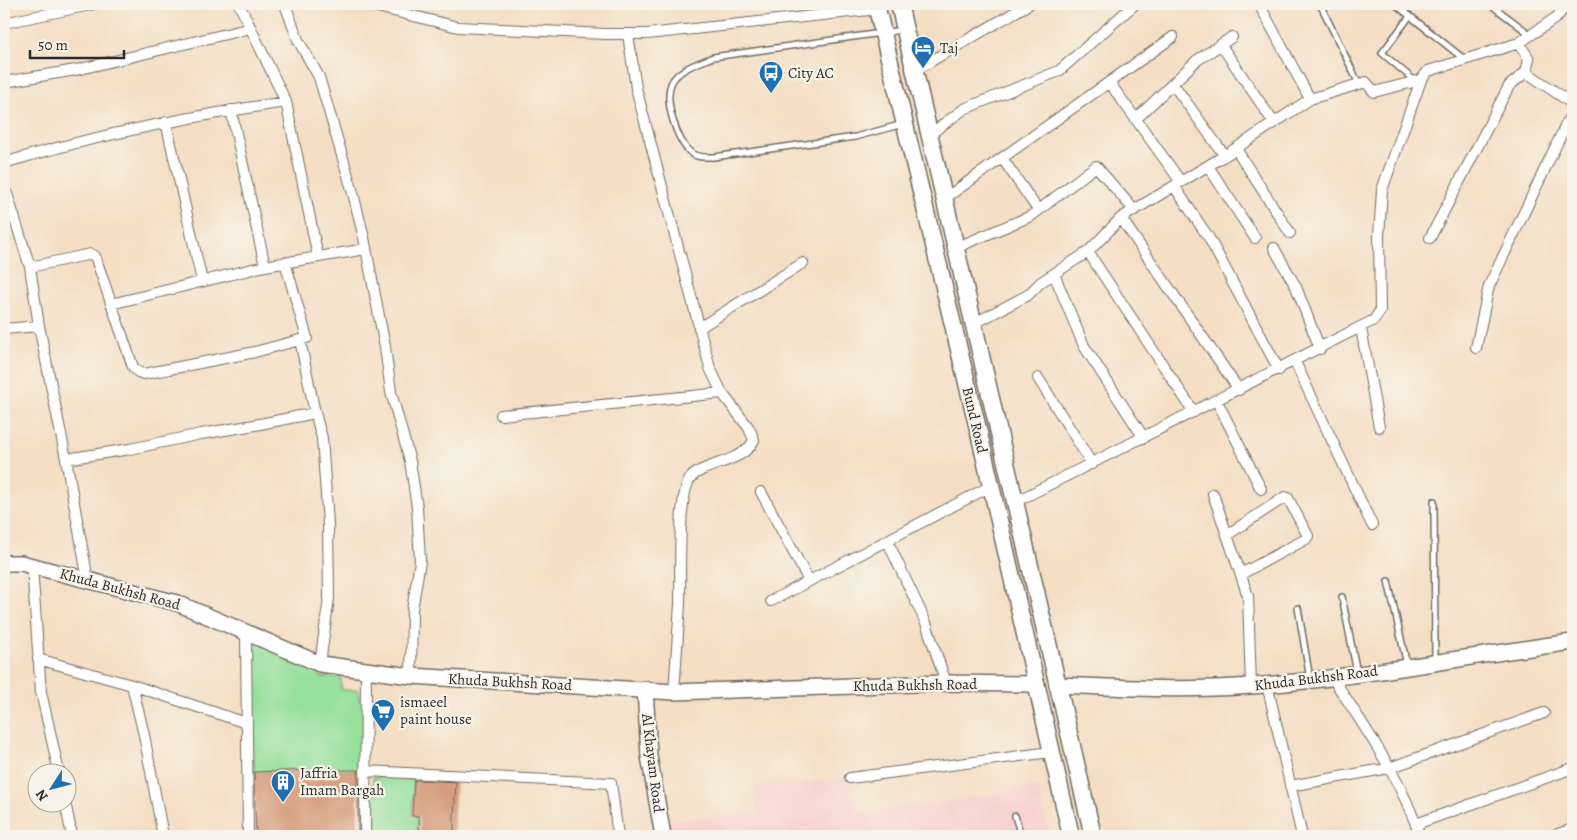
<svg xmlns="http://www.w3.org/2000/svg" width="1577" height="840" viewBox="0 0 1577 840" font-family="Alegreya,serif">
<style>
.built{fill:#f7d0cd}
.green{fill:#95e09b;stroke:#608663}
.building{fill:#d69b7b}
.lines{fill:none;stroke-linecap:round;stroke-linejoin:round}
.lane-casing{stroke:#716a61;stroke-width:8}
.street-casing{stroke:#716a61;stroke-width:12}
.secondary-casing{stroke:#716a61;stroke-width:18}
.primary-casing{stroke:#716a61;stroke-width:19}
.lane{stroke:#fff;stroke-width:5}
.street{stroke:#fff;stroke-width:10}
.secondary{stroke:#fff;stroke-width:15}
.primary{stroke:#fff;stroke-width:16}
.labels{text-anchor:middle;stroke-width:4.5;stroke-linejoin:round;paint-order:stroke}
.poi-label{font-size:15px;fill:#2b2b2b;stroke:#f7f3e8;text-anchor:start}
.street-label{font-size:15px;fill:#2b2b2b;stroke:#f7f3e8}
</style>
<rect width="100%" height="100%" fill="#f7f3e8"/>
<filter id="ink" filterUnits="userSpaceOnUse"><feTurbulence type="fractalNoise" baseFrequency=".02" numOctaves="2"/><feDisplacementMap in="SourceGraphic" scale="10" xChannelSelector="R" yChannelSelector="G"/><feConvolveMatrix kernelMatrix="1 2 1 2 8 2 1 2 1" color-interpolation-filters="sRGB"/></filter>
<filter id="wash" filterUnits="userSpaceOnUse"><feTurbulence type="fractalNoise" baseFrequency=".0096" numOctaves="4" result="noise"/><feDisplacementMap in="SourceGraphic" scale="20" xChannelSelector="R" yChannelSelector="G"/><feGaussianBlur stdDeviation="1.12" result="paint"/><feColorMatrix in="noise" values="0 0 0 0 0 0 0 0 0 0 0 0 0 0 0 0 0 1.4 0 .05"/><feComposite in="paint" operator="in"/></filter>
<g filter="url(#wash)">
<rect width="100%" height="100%" fill="#f4dec4"/>
<path class="built" d="M850,778l7,36 181,-27 13,49h-387l-4,-15 97,-8 -2,-26z"/>
<path class="green" d="M251,635l69,29v13h21v13h18v9l5,1v70h-55l-55,2z
M373,777l41,2 -2,36 5,1v20h-44z"/>
<g id="blocks">
<path class="building" d="M309,770h49v66h-102l-2,-64z
M414,780l42,2 -2,33v21h-34l-1,-20h-7z"/>
</g>
</g>
<g filter="url(#ink)">
<use href="#blocks" fill-opacity="0" stroke="#716a61" stroke-width="1"/>
<g class="lines">
<defs>
<path id="lane" d="M1320,4l39,80
M1395,4l69,55
M1490,4l41,31
M1410,16l-28,37 33,28
M902,30l-189,27c-14,6 -36,12 -42,27 -7,18 6,57 20,69 6,5 15,4 23,4l141,-20 48,-13
M1434,501l1,160
M1388,581l19,84
M1342,597l15,76
M1298,608l12,71
M1015,816l6,20"/>
<path id="street" d="M239,4l47,98 32,155
M285,4l13,36 21,37 34,116 11,45 21,109 6,45 19,69 7,46 3,54 -8,49 -1,66
M365,4l93,23 147,7h42l231,-25
M1259,4l51,95
M4,23l91,-19
M628,34l8,54 74,280 12,25 27,35 5,12c-11,24 -52,22 -64,39 -13,19 -9,98 -10,125 -2,29 -4,59 -6,88
M1519,43l10,16 -3,13 47,32
M1221,45l53,78
M914,71l115,-67
M4,82l72,-12 175,-42
M1109,82l72,100
M1173,84l52,72
M231,110l34,156
M1136,119l60,-58 36,-24
M166,122l36,159
M929,135l35,-26 95,-38 76,-67
M1236,149l54,84
M1002,158l36,52
M4,163c92,-28 187,-47 282,-61
M1208,166l47,72
M1174,186l35,52 70,132
M4,189l3,5 23,73 9,59 27,133 22,121
M944,199l229,-162
M1121,218l118,172
M1430,238l79,-152 17,-14
M955,248l76,-32 65,-50 38,44
M1274,248l22,39 24,62
M1088,252l106,160
M30,267l61,-13 4,2 38,111 5,5 6,2 111,-22 52,-14 -22,-76
M1054,274l30,72 60,92
M111,304l154,-38 101,-17
M973,324l55,-29 13,-13 47,-30 33,-34 108,-65 81,-54 56,-17 8,10 47,-12
M699,328l104,-65
M1361,328l18,99
M4,329l35,-3
M300,340l15,73 7,25 6,86 1,74 -9,66
M1476,348l13,-62 84,-176
M1295,362l77,163
M1038,378l54,86
M1217,401l44,88
M501,415l221,-22
M66,459l64,-10 71,-15 54,-9 60,-12
M761,492l48,89
M1213,494l35,102 3,90
M1015,502l359,-182 6,-9 -1,-75 3,-46 39,-110 7,-9 91,-28 38,-26 10,-13
M1227,535l58,-38 3,1 20,38 -2,3 -65,35
M887,540l39,83 20,60
M32,566l9,126 18,80
M771,601l220,-115
M246,638l2,198
M38,659l94,26 114,38
M1332,677c33,51 69,101 88,159
M1267,684l35,152
M132,685l12,50 19,101
M365,771l246,12 7,53
M850,778l201,-26
M1290,786l99,-18 155,-55
M65,802l7,34
M1416,824l157,-56
M365,836l1,-166
M1552,836l21,-7"/>
<path id="secondary" d="M4,563h17l156,40 143,61 91,12 263,16 272,-9 89,1
M1057,685c65,3 129,6 194,1 108,-8 215,-30 322,-44
M645,689l4,67 14,80"/>
<path id="primary" d="M876,4l103,429 92,403
M899,4l194,832"/>
</defs>
<use href="#lane" class="lane-casing"/>
<use href="#street" class="street-casing"/>
<use href="#secondary" class="secondary-casing"/>
<use href="#primary" class="primary-casing"/>
<use href="#lane" class="lane"/>
<use href="#street" class="street"/>
<use href="#secondary" class="secondary"/>
<use href="#primary" class="primary"/>
</g>
</g>
<defs>
<symbol id="hotel-pin" viewBox="-11 -11 22 30"><path d="M0 17L-7.5 6A9.5 9.5 0 1 1 7.5 6Z" fill="#1f6fb2" stroke="#f7f3e8"/><path d="M-6-4.5h1.5V1H6V5H4.5V3h-9V5H-6ZM-4 0a1.8 1.8 0 1 1 3.6 0ZM.5 0V-2.5h3Q6-2.5 6 0Z" fill="#fff"/></symbol>
<symbol id="bus-pin" viewBox="-11 -11 22 30"><path d="M0 17L-7.5 6A9.5 9.5 0 1 1 7.5 6Z" fill="#1f6fb2" stroke="#f7f3e8"/><path d="M-5-6H5V4H4V6H2V4H-2V6H-4V4H-5ZM-3.5-4V0h7V-4ZM-3.5 1.2v1.5H-2V1.2ZM2 1.2v1.5H3.5V1.2Z" fill="#fff"/></symbol>
<symbol id="supermarket-pin" viewBox="-11 -11 22 30"><path d="M0 17L-7.5 6A9.5 9.5 0 1 1 7.5 6Z" fill="#1f6fb2" stroke="#f7f3e8"/><path d="M-6-5.5h2.5l.6 2H6L4.5 2H-2.5L-4.4-4H-6ZM-1.5 3.2a1.3 1.3 0 1 0 .1 0ZM3 3.2a1.3 1.3 0 1 0 .1 0Z" fill="#fff"/></symbol>
<symbol id="building-pin" viewBox="-11 -11 22 30"><path d="M0 17L-7.5 6A9.5 9.5 0 1 1 7.5 6Z" fill="#1f6fb2" stroke="#f7f3e8"/><path d="M-4-6H4V6H1V3H-1V6H-4ZM-2.5-4.3h1.7v1.8h-1.7ZM.8-4.3h1.7v1.8H.8ZM-2.5-1h1.7V.8h-1.7ZM.8-1h1.7V.8H.8Z" fill="#fff"/></symbol>
</defs>
<g fill-rule="evenodd">
<use href="#hotel-pin" x="909" y="34" width="28" height="38"/>
<use href="#bus-pin" x="757" y="59" width="28" height="38"/>
<use href="#supermarket-pin" x="369" y="697" width="28" height="38"/>
<use href="#building-pin" x="269" y="768" width="28" height="38"/>
</g>
<g class="labels">
<g class="poi-label">
<text x="940" y="53">Taj</text>
<text x="788" y="78">City AC</text>
<text x="400" y="707">ismaeel<tspan x="400" dy="17">paint house</tspan></text>
<text x="300" y="778">Jaffria<tspan x="300" dy="17">Imam Bargah</tspan></text>
</g>
<g class="street-label">
<text transform="translate(975 420) rotate(77)" y="5">Bund Road</text>
<text transform="translate(120 589) rotate(15)" y="5">Khuda Bukhsh Road</text>
<text transform="translate(1316 678) rotate(-7)" y="5">Khuda Bukhsh Road</text>
<text transform="translate(510 682) rotate(3)" y="5">Khuda Bukhsh Road</text>
<text transform="translate(915 685) rotate(-1)" y="5">Khuda Bukhsh Road</text>
<text transform="translate(653 763) rotate(83)" y="5">Al Khayam Road</text>
</g>
</g>
<rect width="1577" height="840" fill="none" stroke="#f7f3e8" stroke-width="20"/>
<g transform="translate(52 788) rotate(234)"><circle r="24" fill="#f7f3e8" stroke="#a5a39c"/>
<path d="M0-4L9 19L0 12L-9 19Z" fill="#1f6fb2"/>
<text y="-8" font-size="14" font-weight="bold" text-anchor="middle" fill="#2b2b2b">N</text>
</g>
<path d="M30 50v8h94v-8" fill="none" stroke="#2b2b2b" stroke-width="2.5"/>
<text x="38" y="50" font-size="15" fill="#2b2b2b" stroke="#f7f3e8" stroke-width="4" paint-order="stroke">50 m</text>
</svg>
